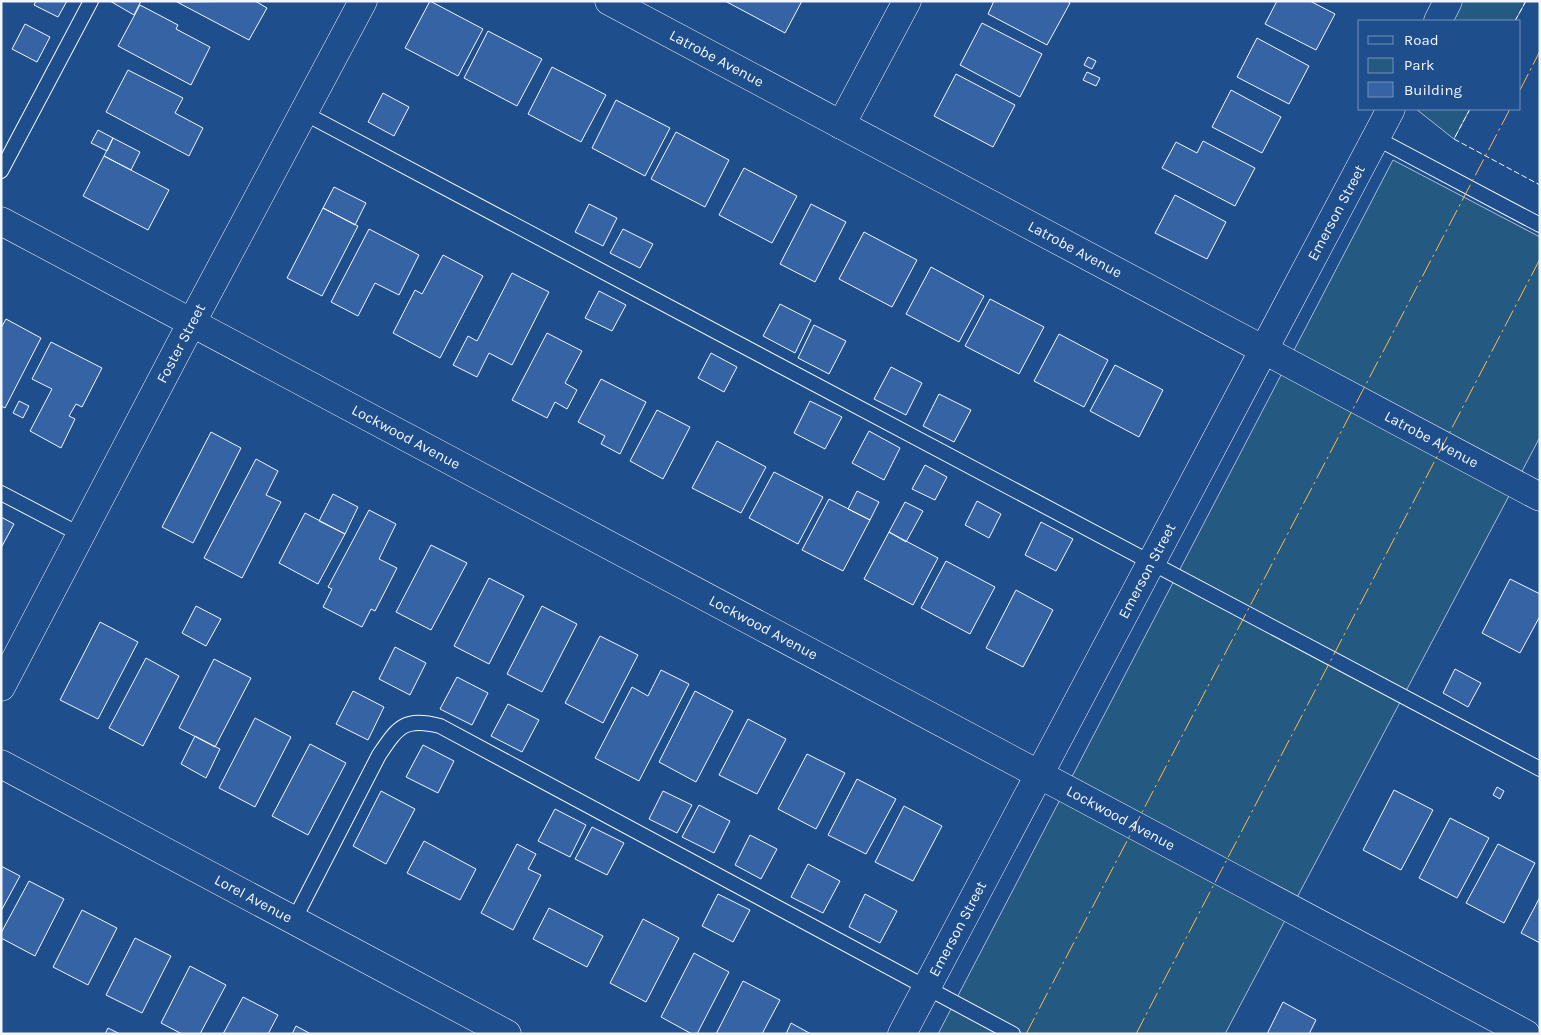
<svg xmlns="http://www.w3.org/2000/svg" width="1541" height="1035" viewBox="0 0 1541 1035" font-family="Karla,sans-serif">
<style>
.green{fill:#245a82;stroke:#a8bbd7}
.building{fill:#3563a3;stroke:#f2f6ff}
.lines{fill:none;stroke-linecap:round;stroke-linejoin:round}
.service-casing{stroke:#f2f6ff;stroke-width:16}
.minor-casing{stroke:#f2f6ff;stroke-width:29}
.service{stroke:#1f4e8c;stroke-width:14}
.minor{stroke:#1f4e8c;stroke-width:28}
.fence{stroke:#f2f6ff;stroke-width:1;stroke-dasharray:6 2.5;stroke-linecap:butt}
.power{stroke:#ffb74d;stroke-width:1;stroke-dasharray:18 4 2.5 4;stroke-linecap:butt}
.labels{text-anchor:middle;stroke-width:4;stroke-linejoin:round;paint-order:stroke}
.street-label{font-size:15px;fill:#f2f6ff;stroke:#1f4e8c}
</style>
<rect width="100%" height="100%" fill="#1f4e8c"/>
<path class="green" d="M1458,1h68l-11,20h-67z
M1416,109h54l-16,30z
M1393,160l147,77v200l-315,597h-287z"/>
<path class="building" d="M36,1h31l-9,16 -24,-12z
M110,1h31l-7,14z
M255,1l12,7 -18,32 -72,-38z
M430,1l53,28 -25,47 -53,-28z
M725,1h77l-17,32z
M994,1h73l3,2 -23,42 -59,-31z
M1277,1h33l25,13 -19,36 -51,-26z
M140,5l38,20 -2,4 34,18 -19,38 -73,-39z
M982,23l60,31 -22,43 -60,-32z
M25,24l25,13 -13,25 -25,-13z
M488,31l54,28 -25,47 -53,-28z
M1257,38l52,28 -20,38 -52,-27z
M1088,57l8,4 -4,8 -8,-4z
M552,67l54,28 -25,47 -53,-28z
M128,70l55,28 -8,15 28,15 -14,28 -83,-44z
M1087,72l13,6 -4,8 -13,-6z
M956,74l59,31 -22,42 -59,-31z
M1231,90l50,27 -19,36 -50,-26z
M383,93l26,14 -15,29 -26,-14z
M616,100l54,28 -25,48 -53,-28z
M98,130l15,8 -6,13 -16,-8z
M676,132l53,28 -24,47 -54,-28z
M113,138l27,14 -9,18 -27,-14z
M1203,141l52,27 -20,38 -73,-38 14,-26 21,11z
M104,156l65,34 -21,40 -65,-34z
M744,168l53,28 -25,47 -53,-28z
M334,187l32,16 -11,22 -32,-17z
M1175,195l51,27 -19,37 -52,-26z
M589,204l28,14 -14,28 -28,-14z
M811,204l35,18 -31,60 -35,-18z
M323,208l35,18 -36,70 -35,-18z
M369,229l50,26 -20,40 -24,-12 -17,33 -27,-14z
M623,229l30,15 -13,24 -30,-15z
M864,232l53,28 -25,47 -53,-28z
M443,255l40,21 -43,82 -47,-25 22,-43 7,4z
M931,267l53,29 -25,46 -53,-28z
M512,273l37,19 -37,73 -23,-12 -12,24 -24,-12 15,-29 9,5z
M599,291l27,14 -14,26 -27,-13z
M990,299l54,28 -25,47 -54,-28z
M780,304l31,16 -16,33 -32,-17z
M6,319l35,19 -36,70 -4,-2v-78z
M814,325l32,16 -17,33 -31,-16z
M547,333l35,18 -17,32 12,7 -10,19 -12,-7 -8,16 -35,-18z
M1059,334l49,26 -24,47 -50,-26z
M51,342l51,26 -20,39 -6,-3 -7,12 6,3 -14,29 -31,-17 22,-42 -20,-10z
M711,353l26,14 -13,25 -26,-14z
M1115,365l48,25 -24,47 -49,-26z
M891,367l31,16 -16,32 -32,-16z
M601,379l45,23 -26,52 -19,-10 4,-8 -27,-14z
M939,394l32,16 -17,32 -31,-16z
M19,401l10,5 -6,12 -10,-5z
M810,401l32,16 -17,32 -31,-16z
M657,410l33,17 -27,52 -33,-18z
M869,431l31,17 -16,32 -32,-17z
M211,432l30,16 -48,95 -31,-16z
M717,441l49,26 -25,46 -49,-25z
M256,459l22,12 -12,24 15,7 -39,76 -38,-20z
M925,465l22,12 -12,23 -23,-11z
M774,472l49,25 -25,47 -49,-26z
M857,491l22,11 -9,18 -22,-11z
M333,494l25,13 -13,27 -26,-13z
M829,499l41,21 -27,51 -41,-21z
M977,501l24,13 -12,24 -24,-13z
M905,502l18,9 -17,31 -17,-10z
M369,510l27,14 -17,35 18,9 -22,43 -4,-2 -9,18 -39,-20 9,-18 -4,-2z
M305,513l40,21 -27,50 -39,-21z
M1,517l13,7 -13,24z
M1041,522l32,17 -17,32 -31,-16z
M889,532l49,26 -25,47 -49,-26z
M431,545l36,18 -36,67 -35,-18z
M946,561l49,26 -25,47 -49,-26z
M489,578l35,18 -35,68 -35,-18z
M1510,579l30,15v22l-20,37 -38,-20z
M1016,590l37,20 -30,57 -37,-19z
M196,606l25,13 -15,27 -24,-13z
M542,606l35,18 -35,68 -35,-18z
M100,622l38,20 -40,77 -38,-19z
M600,636l38,19 -35,68 -38,-20z
M395,647l31,16 -16,32 -31,-16z
M146,658l33,18 -36,70 -34,-18z
M214,659l37,19 -36,69 -36,-19z
M1455,669l26,14 -13,24 -25,-14z
M661,670l28,14 -50,97 -44,-23 37,-71 16,9z
M457,677l31,16 -16,32 -32,-16z
M353,691l31,16 -16,33 -32,-16z
M695,691l38,20 -37,71 -37,-20z
M508,704l31,16 -17,32 -31,-16z
M255,718l36,19 -36,70 -36,-19z
M748,719l38,20 -29,55 -38,-19z
M195,736l25,13 -14,29 -25,-14z
M310,744l36,19 -38,72 -36,-19z
M423,745l31,16 -16,32 -32,-16z
M807,754l38,19 -29,56 -38,-20z
M857,779l39,20 -30,55 -38,-19z
M1497,787l7,4 -4,8 -7,-4z
M1394,790l39,20 -32,60 -38,-20z
M381,791l34,18 -29,55 -33,-18z
M663,791l29,14 -15,28 -28,-14z
M699,805l31,16 -16,32 -32,-16z
M904,806l38,20 -29,55 -38,-19z
M555,809l31,16 -16,32 -32,-16z
M1450,818l39,20 -32,60 -38,-20z
M592,827l32,16 -17,32 -32,-16z
M750,835l27,14 -16,30 -26,-14z
M424,841l52,28 -16,31 -53,-27z
M517,844l19,10 -8,15 13,6 -28,55 -32,-17z
M1498,844l37,19 -31,60 -38,-20z
M808,864l32,17 -17,32 -32,-16z
M1,866l19,10 -19,35z
M29,881l35,18 -29,57 -34,-18v-5z
M718,894l32,16 -17,32 -31,-16z
M865,894l32,17 -17,32 -31,-16z
M1540,897v46l-19,-10z
M549,908l54,28 -16,31 -54,-28z
M82,910l35,18 -29,57 -35,-18z
M643,919l36,19 -33,64 -36,-19z
M135,938l36,18 -29,57 -36,-18z
M694,953l35,19 -32,62h-5l-31,-17z
M190,966l36,19 -26,49h-18l-21,-11z
M743,981l37,19 -18,34h-46z
M243,997l35,18 -10,19h-45z
M1283,1002l33,18 -7,14h-42z
M791,1023l20,11h-25z
M296,1026l15,8h-19z
M108,1028l12,6h-15z"/>
<g class="lines">
<defs>
<path id="service" d="M304,113l1236,656
M1376,138l164,87
M1,171l90,-170
M1,493l80,42
M294,920l85,-165c19,-28 25,-38 61,-29l573,308"/>
<g id="minor">
<path id="s1" d="M609,1l931,496"/>
<path d="M1438,21l10,-20"/>
<path d="M841,125l66,-124"/>
<path id="s2" d="M1,221l1525,813"/>
<path id="s3" d="M1,687l191,-365 171,-321"/>
<path id="s4" d="M1,764l506,270"/>
<path id="s5" d="M902,1034l489,-925"/>
</g>
</defs>
<use href="#service" class="service-casing"/>
<use href="#minor" class="minor-casing"/>
<use href="#service" class="service"/>
<use href="#minor" class="minor"/>
<path class="fence" d="M1515,21l11,-20
M1470,109l-16,30 86,46"/>
<path class="power" d="M1520,90l20,-39
M1026,1034l484,-925
M1136,1034l404,-775"/>
</g>
<g class="labels">
<g class="street-label">
<text dy="5" stroke="none"><textPath href="#s1" startOffset="122">Latrobe Avenue</textPath></text>
<text dy="5" stroke="none"><textPath href="#s5" startOffset="929">Emerson Street</textPath></text>
<text dy="5" stroke="none"><textPath href="#s1" startOffset="528">Latrobe Avenue</textPath></text>
<text dy="5" stroke="none"><textPath href="#s3" startOffset="388">Foster Street</textPath></text>
<text dy="5" stroke="none"><textPath href="#s2" startOffset="459">Lockwood Avenue</textPath></text>
<text dy="5" stroke="none"><textPath href="#s1" startOffset="932">Latrobe Avenue</textPath></text>
<text dy="5" stroke="none"><textPath href="#s5" startOffset="524">Emerson Street</textPath></text>
<text dy="5" stroke="none"><textPath href="#s2" startOffset="864">Lockwood Avenue</textPath></text>
<text dy="5" stroke="none"><textPath href="#s2" startOffset="1269">Lockwood Avenue</textPath></text>
<text dy="5" stroke="none"><textPath href="#s4" startOffset="286">Lorel Avenue</textPath></text>
<text dy="5" stroke="none"><textPath href="#s5" startOffset="119">Emerson Street</textPath></text>
</g>
</g>
<rect width="1541" height="1035" fill="none" stroke="#f2f6ff" stroke-width="5"/>
<rect x="1358" y="20" width="162" height="90" fill="#1f4e8c" stroke="#7391ba"/>
<rect x="1368" y="36" width="25" height="8" fill="#1f4e8c" stroke="#7391ba"/>
<text x="1404" y="45" font-size="15" fill="#f2f6ff">Road</text>
<rect x="1368" y="58" width="25" height="15" fill="#245a82" stroke="#7391ba"/>
<text x="1404" y="70" font-size="15" fill="#f2f6ff">Park</text>
<rect x="1368" y="82" width="25" height="15" fill="#3563a3" stroke="#7391ba"/>
<text x="1404" y="95" font-size="15" fill="#f2f6ff">Building</text>
</svg>
